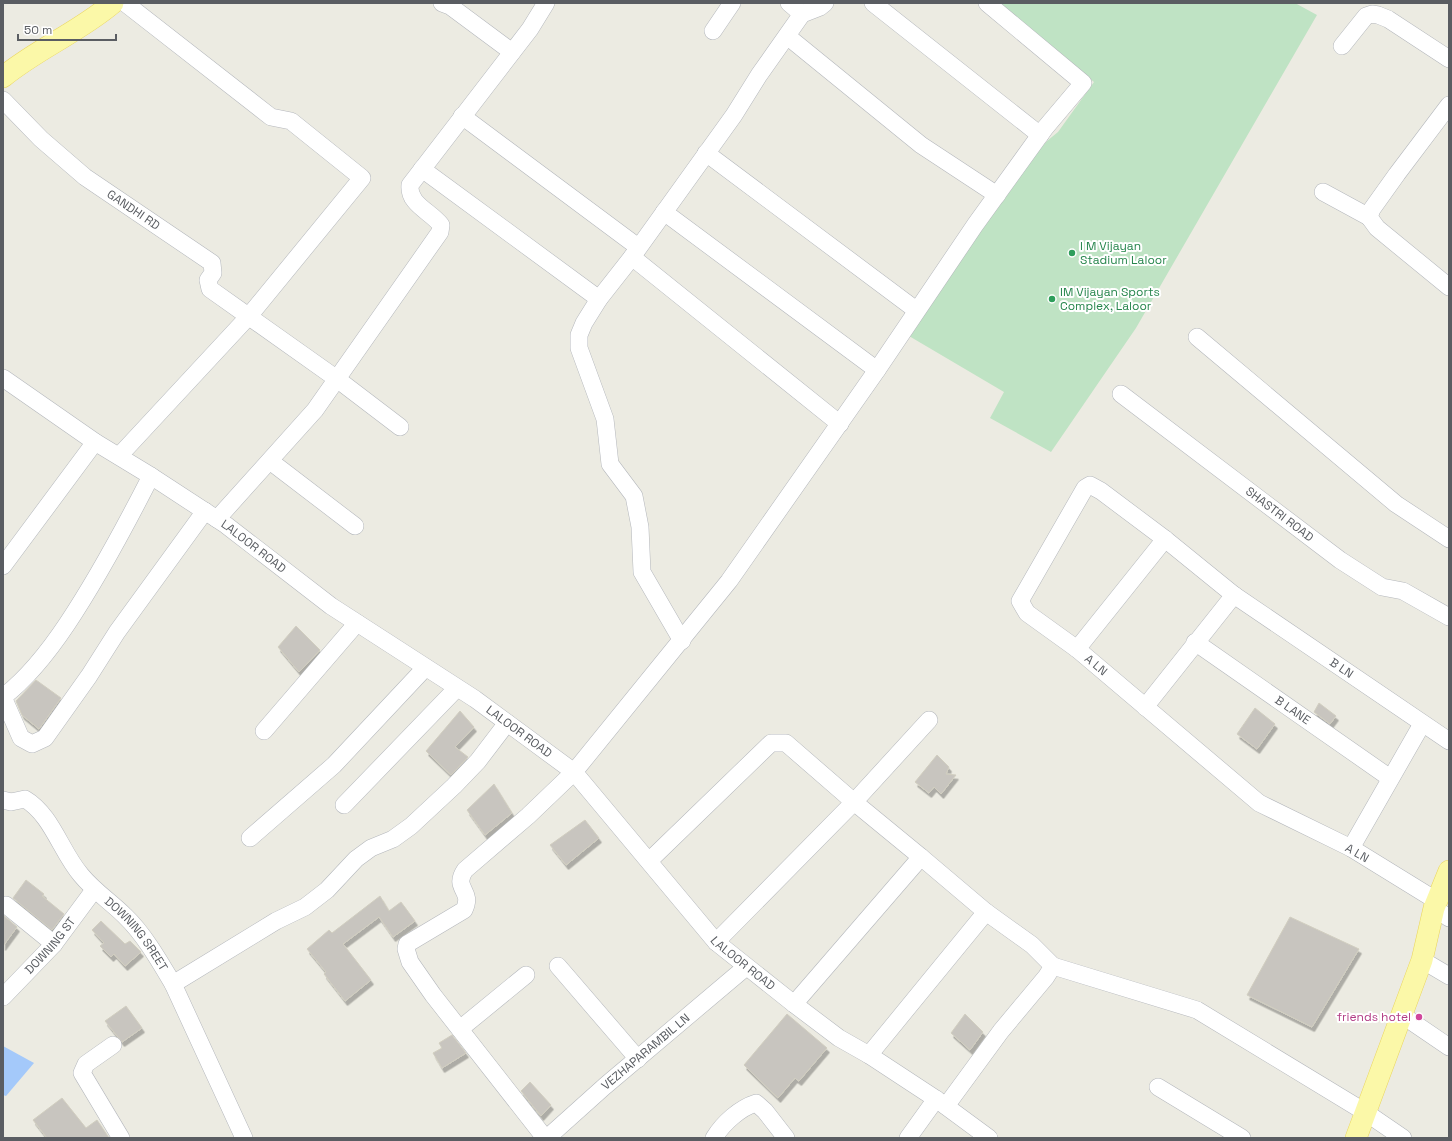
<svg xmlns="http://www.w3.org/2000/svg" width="1452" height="1141" viewBox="0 0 1452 1141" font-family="'Space Grotesk',sans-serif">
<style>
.green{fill:#bfe3c4}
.water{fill:#a4c9fa}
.building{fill:#c8c5bf;stroke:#d1cec0;filter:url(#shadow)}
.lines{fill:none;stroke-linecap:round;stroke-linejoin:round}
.minor-casing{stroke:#b4b7bc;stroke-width:18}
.major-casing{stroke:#ead55d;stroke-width:22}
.minor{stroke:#fff;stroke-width:17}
.major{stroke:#fbf8a8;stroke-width:21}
.leisure-dot{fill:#2e9e5b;stroke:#fff;stroke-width:1.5}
.hotel-dot{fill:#d1479c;stroke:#fff;stroke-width:1.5}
.labels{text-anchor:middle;stroke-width:4;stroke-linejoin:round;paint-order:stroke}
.street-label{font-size:12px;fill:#5a5d62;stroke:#fff}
.leisure-label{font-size:12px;fill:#27864d;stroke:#fff;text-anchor:start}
.hotel-label{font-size:12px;fill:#b23c85;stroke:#fff;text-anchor:end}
</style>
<defs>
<filter id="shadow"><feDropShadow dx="2.5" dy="4.5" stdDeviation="0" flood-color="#0004"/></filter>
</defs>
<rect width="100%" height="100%" fill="#ecebe2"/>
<path class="green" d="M998,3h297l22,12 -181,313 -85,124 -61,-34 14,-26 -95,-56 107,-158 31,-37 11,-9 36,-50z"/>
<path class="water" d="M3,1046l31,17 -28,33 -3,-1z"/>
<path class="building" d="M296,626l24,24 -21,22 -21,-25z
M36,680l25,18 -22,31 -17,-14 -6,-14z
M1319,703l17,13 -6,8 -16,-12z
M1255,708l20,16 -18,25 -20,-15z
M460,711l14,16 -19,20 13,10 -17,18 -25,-24z
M937,755l12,12 -3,7 10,1 -15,19 -7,-7 -5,6 -14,-11z
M494,784l18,29 -27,22 -18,-25z
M585,820l14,18 -33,27 -16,-20z
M26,880l18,14 -2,2 22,18 -12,16 -39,-32z
M380,896l9,15 12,-9 14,19 -22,16 -14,-20 -36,27 28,36 -26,21 -21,-27 2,-2 -19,-23 22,-19 3,3z
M3,915l14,12 -14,19z
M1290,917l69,32 -47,78 -65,-32z
M101,921l24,23 5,-3 11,11 -16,14 -11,-12 -3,3 -11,-11 4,-3 -12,-13z
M126,1006l16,22 -20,14 -17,-21z
M787,1014l40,34 -28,33 -4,-3 -17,20 -34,-33z
M965,1014l18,18 -13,18 -19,-17z
M452,1035l14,18 -24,15 -9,-15 9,-5 -3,-5z
M530,1082l21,23 -10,11 -20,-25z
M62,1098l24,30 11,-8 12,18h-62l-14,-18z"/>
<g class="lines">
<defs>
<g id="minor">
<path d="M442,3l8,3 62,46"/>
<path d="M789,3l13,11"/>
<path d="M873,3l167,132"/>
<path d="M713,31l19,-28"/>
<path d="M787,36l134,109 76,50"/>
<path d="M1342,46l24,-30 6,-2 6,1 10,4 61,40"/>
<path id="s1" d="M3,100l38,39 44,38 127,86 1,10 -5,7 2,9 127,90 63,48"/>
<path d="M1449,105l-52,69 -25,35 -3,8 8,11 72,59"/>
<path d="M462,116l176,131"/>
<path d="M706,153l210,157"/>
<path d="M422,169l177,130"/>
<path d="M1323,192l46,25"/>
<path d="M664,212l213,158"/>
<path d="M632,257l208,167"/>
<path d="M1197,337l199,167 53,35"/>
<path id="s2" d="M3,378l92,64 56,34 75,49 105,81 144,93 99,73 142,170 78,62 45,34 30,17 67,44 53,39"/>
<path id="s3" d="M1121,394l219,166 42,27 21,4 46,26"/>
<path d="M119,456l130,-140 113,-138 -71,-57 -20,-4 -146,-114"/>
<path d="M270,461l85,65"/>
<path d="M217,519l98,-109 125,-178 1,-7c-11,-14 -33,-21 -31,-40l120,-156 16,-26"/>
<path d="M3,566l92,-124"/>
<path d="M682,641l-40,-69 -2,-45 -6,-31 -24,-32 -5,-45 -26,-71v-13l5,-12 15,-24 33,-42 102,-142 25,-40 43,-61 18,-7 5,-4"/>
<path id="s4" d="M1195,642l195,136"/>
<path d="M1077,649l88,-110"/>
<path d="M3,697l18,41 11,6 13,-6 44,-62 28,-44 88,-121"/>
<path d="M3,697c26,-20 46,-46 64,-73 32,-48 58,-97 84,-148"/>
<path d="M1145,707l89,-112"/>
<path d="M264,731l93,-108"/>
<path id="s5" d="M3,800l8,2 14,-3c27,16 36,53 56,76 13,16 30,27 44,41 19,18 35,46 48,68l71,154"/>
<path d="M344,805l113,-117"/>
<path d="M250,838l84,-73 91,-97"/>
<path d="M1351,848l71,-124"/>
<path d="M921,857l-67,-55 75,-82"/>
<path d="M649,861l122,-118h15l68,59 -138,140"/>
<path id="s6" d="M1437,901l-86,-53 -92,-45 -182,-154 -50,-36 -7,-12 65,-113 5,-3 11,6 64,48 69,56 215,146"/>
<path d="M6,905l48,39"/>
<path d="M1434,908l15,10"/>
<path d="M1422,960l27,16"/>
<path d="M558,966l80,93"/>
<path d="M1053,966l144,44 168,102 38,26"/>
<path d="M173,984l103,-63 29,-14 22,-17 29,-31 15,-11 22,-9 18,-13 43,-40 24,-25 29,-38"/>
<path id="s7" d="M3,997l51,-53 40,-54"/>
<path d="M794,1004l127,-147 65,55"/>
<path d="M1402,1015l47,32"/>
<path d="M460,1029l66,-54"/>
<path d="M113,1045l-27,19 -4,9 39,65"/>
<path d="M869,1055l117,-143 46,33 21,21 -7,11 -45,54 -55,75"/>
<path d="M1158,1087l84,51"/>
<path d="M545,1138l-112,-143 -23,-33 -4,-13 1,-5 57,-34c10,-20 -12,-21 1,-40l63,-54 46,-44 155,-191 148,-211 98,-145 70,-97 38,-45 -96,-80"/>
<path id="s8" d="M547,1138l58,-52 141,-119"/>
<path d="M714,1138c9,-15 26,-30 42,-35l9,8 21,27"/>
<path d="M908,1138l28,-39"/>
</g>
<path id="major" d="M3,77c34,-28 76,-45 110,-74
M1356,1138l66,-178 12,-52 15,-37"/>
</defs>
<use href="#minor" class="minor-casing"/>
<use href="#major" class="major-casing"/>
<use href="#minor" class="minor"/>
<use href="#major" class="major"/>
</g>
<g class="leisure-dot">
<circle cx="1072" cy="253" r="4"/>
<circle cx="1052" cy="299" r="4"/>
</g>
<circle class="hotel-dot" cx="1419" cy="1017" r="4"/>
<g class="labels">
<g class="street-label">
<text dy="4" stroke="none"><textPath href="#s1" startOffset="171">GANDHI RD</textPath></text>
<text dy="4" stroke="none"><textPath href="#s3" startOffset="199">SHASTRI ROAD</textPath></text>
<text dy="4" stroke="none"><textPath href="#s2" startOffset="302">LALOOR ROAD</textPath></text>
<text transform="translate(1096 665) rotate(40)" y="4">A LN</text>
<text dy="4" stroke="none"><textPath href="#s6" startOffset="965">B LN</textPath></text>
<text dy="4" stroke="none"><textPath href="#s4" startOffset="119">B LANE</textPath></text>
<text dy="4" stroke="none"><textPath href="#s2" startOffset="626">LALOOR ROAD</textPath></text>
<text transform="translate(1357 853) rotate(30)" y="4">A LN</text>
<text dy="4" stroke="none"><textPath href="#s5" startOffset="199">DOWNING SREET</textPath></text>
<text dy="4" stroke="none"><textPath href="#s7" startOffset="70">DOWNING ST</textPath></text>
<text dy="4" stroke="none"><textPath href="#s2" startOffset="950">LALOOR ROAD</textPath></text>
<text dy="4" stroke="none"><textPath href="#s8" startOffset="131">VEZHAPARAMBIL LN</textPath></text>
</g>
<g class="leisure-label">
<text x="1080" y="250">I M Vijayan<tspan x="1080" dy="14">Stadium Laloor</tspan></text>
<text x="1060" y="296">IM Vijayan Sports<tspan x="1060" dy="14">Complex, Laloor</tspan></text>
</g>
<g class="hotel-label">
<text x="1411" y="1021">friends hotel</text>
</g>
</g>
<rect width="1452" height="1141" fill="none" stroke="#5a5d62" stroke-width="8"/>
<path d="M18 34v6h98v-6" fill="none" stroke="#5a5d62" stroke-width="2"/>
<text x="24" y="34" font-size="12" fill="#5a5d62" stroke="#ffffff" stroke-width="3" paint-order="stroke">50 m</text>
</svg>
